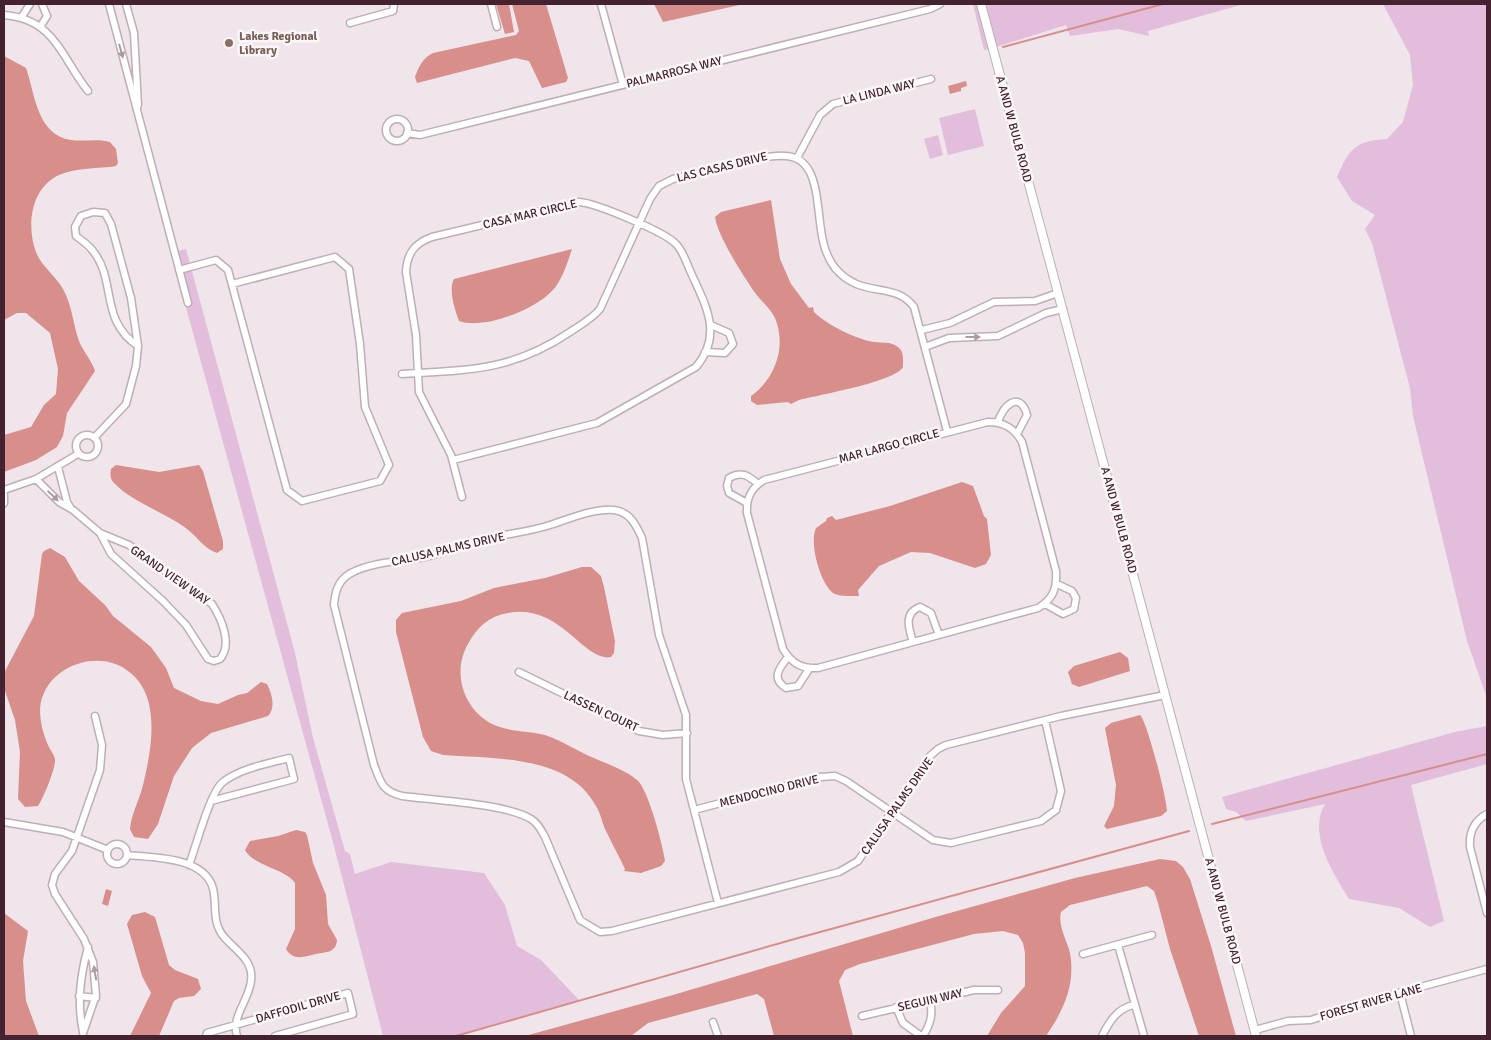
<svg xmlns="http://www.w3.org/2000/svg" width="1491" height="1040" viewBox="0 0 1491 1040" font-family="Signika,sans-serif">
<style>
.green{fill:#e2bddc}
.water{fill:#d88e8a}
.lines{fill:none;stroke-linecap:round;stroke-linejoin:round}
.stream{stroke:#d88e8a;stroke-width:2}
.minor-casing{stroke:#bfaeb6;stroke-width:9}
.tertiary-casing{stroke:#bfaeb6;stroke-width:10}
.minor{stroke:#fff;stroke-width:6}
.tertiary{stroke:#fff;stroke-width:8}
.oneway{fill:#ab9ca1}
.education-dot{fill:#8d6e63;stroke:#fbf7f9;stroke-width:2}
.labels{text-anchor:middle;stroke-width:5;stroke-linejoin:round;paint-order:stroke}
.education-label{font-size:12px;font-weight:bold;fill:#785e54;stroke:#fbf7f9;text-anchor:start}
.street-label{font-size:12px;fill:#44222f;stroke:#fbf7f9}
</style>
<rect width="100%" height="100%" fill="#efe5eb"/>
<path class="green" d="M973,4h4l12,45 -5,1z
M985,4h259l-96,27 1,5 -31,-7 -48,7 -4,-11 -70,22z
M1383,4h104v694l-20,-57 -54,-225 -3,-28 -38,-145 -7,-14 10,-14 -23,-14 -15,-24c12,-28 18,-36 50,-38l16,-17 10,-37 -3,-30z
M975,109l9,37 -36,9 -9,-37z
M938,135l5,20 -13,4 -6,-20z
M186,249l109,404 18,85 32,113 5,3 5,20 36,-12 93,11 21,32 12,41 24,14 39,41 -123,35h-74l-49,-190 -163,-593z
M1487,726v38l-76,21 33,136 -14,6 -31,-19 -50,-9c-15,-25 -42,-65 -24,-95l-79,17 -10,-9 -10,-3 -4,-12 233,-65z"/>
<path class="water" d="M496,4h13l5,28 -9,2z
M512,4h34l22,74 -2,4 -24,6 -13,-27 -14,-3 -98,25 -2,-6c4,-11 8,-19 18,-24l83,-18 3,-4z
M654,4h90l-81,18z
M4,56l22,12c9,26 11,67 45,72 13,2 27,-2 39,2l6,7 2,14 -2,3c-18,3 -39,1 -57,9 -28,13 -33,50 -23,77 5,14 20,24 27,37 9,16 10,35 16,52 4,10 13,20 16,30l-28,42 -4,23 -6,11 -21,13 -32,12v-37l27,-8 13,-22 12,-11 2,-25 -8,-36 -24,-20h-9l-13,7z
M966,81l1,5 -6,2v3l-11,3 -2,-8z
M771,200l9,59 11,25 18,24 4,-1 1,5c12,12 38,25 55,29 10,3 22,-1 30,7 5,4 4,13 4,19 -8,15 -85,28 -104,33l-8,4 -3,-2 -31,3 -6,-4v-5c24,-17 36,-49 24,-78 -4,-9 -13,-16 -19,-24 -11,-15 -39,-59 -41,-77l6,-5z
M572,249c-4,12 -10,32 -20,42 -18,19 -68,39 -93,30 -4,-11 -11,-32 -5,-42z
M116,465l43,7 40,-7 4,6 20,70v8l-6,4c-13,-4 -20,-17 -30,-24 -22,-17 -54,-26 -73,-46 -4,-4 -4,-9 -3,-14z
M962,482l11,4 11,30 3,3 4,36 -5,9 -11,4 -45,-15 -19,-1 -32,14 -21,24 1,6c-5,0 -20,1 -26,-3 -13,-10 -24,-50 -17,-65l10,-7 1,-3 5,-2 4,4 54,-14z
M50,548l15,9 14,24 26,24 8,11 38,31 15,21 8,20 27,13 17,3 20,-9 9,-2 14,-11 6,2c5,10 9,23 1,32l-57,17 -19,15 -18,28 -16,48 -10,15 -14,-2 -4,-8c1,-13 8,-27 12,-40 9,-36 21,-93 -14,-118 -32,-24 -85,-3 -88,38 0,13 3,24 8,36 2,5 6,9 7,14 1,9 -12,40 -17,47l-13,1 -7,-8 2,-47 -5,-32 -11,-32v-15l30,-57 8,-62 2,-3z
M582,567h9l10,9 3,11 11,54 -1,12 -3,4c-27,6 -50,-54 -103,-44 -19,3 -31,14 -40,31 -18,31 -2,72 32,83 15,5 31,4 45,8 18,6 34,17 51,24 14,6 29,11 41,21 11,8 26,66 28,81l-4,5 -20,7 -17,-2 1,-2c-6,-13 -13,-25 -19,-38 -4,-8 -5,-17 -10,-25 -28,-52 -103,-47 -153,-51l-12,-4 -8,-14 -27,-105v-12l6,-7 59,-12 33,-13 51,-10z
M1120,652l8,6 2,13 -51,16 -7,-3 -4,-12 6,-6z
M1140,715c7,6 27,84 27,96l-6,5 -54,13 -3,-3 10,-20 2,-21 -11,-57 6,-5z
M296,830l9,2 2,3 6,28 13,32 2,29 9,16c-1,13 -11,12 -21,14 -11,2 -22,8 -30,-5l9,-20v-46c-9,-14 -42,-17 -50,-33l5,-9 28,-5z
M1160,859l16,2 7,6 7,12 21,67 25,90h-37l-29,-87 -12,-46 -4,-12 -7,-5 -77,19 -9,7c-3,12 4,25 8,37 8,33 -5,61 -23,87h-59l14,-23 24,-27v-33l-2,-10 -5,-8 -15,-4 -29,3 -114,30 -15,6 -6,11 14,55h-79l-10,-37 -7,-5 -109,29 -17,13h-106l148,-41 266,-79 136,-38z
M106,889l6,2 -4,15 -6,-2z
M145,912l10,5 14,48 6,5 23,9 3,10 -7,7 -15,2 -5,3 -15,35h-29l21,-43 -9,-17 -15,-52 5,-9z
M4,913l24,18 -5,30 3,40 13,35h-35z"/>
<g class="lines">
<path class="stream" d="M1003,47l160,-43
M1212,824l275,-70
M456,1036l335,-96 398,-109"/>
<defs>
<path id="minor" d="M109,4l79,299
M126,4l8,29 4,72
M491,4l6,23
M601,4l22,81
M4,15c51,4 57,42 84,76
M21,18l9,-14
M350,23l43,-12 1,-7
M40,27l7,-11 -5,-12
M386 130a11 11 0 1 1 22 0a11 11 0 1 1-22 0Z
M407,133l13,2 510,-126 10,-5
M797,158l23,-43 13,-11 98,-25
M179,270l37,-10 12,10 59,220 15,11 78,-20 9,-16 -24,-58 -5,-63 -11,-75 -14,-12 -103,27
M922,330l28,-7 44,-21 41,-1 23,-8
M925,347l24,-9 49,-2 48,-23 17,-4
M705,352l20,1 8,-9 -4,-11 -18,-8
M402,374c67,-4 110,-3 168,-42 10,-7 22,-13 30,-23l50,-110 9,-13 14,-7c22,-5 44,-11 66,-16 50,-12 73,-16 79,43 3,22 3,44 17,62 27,32 59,12 79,39l33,124
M988,422c16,0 26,6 34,20l34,129c1,18 -3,28 -18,37l-220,60c-16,1 -26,-4 -35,-19l-36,-136c-1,-15 4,-25 17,-33z
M998,422c5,-17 22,-32 29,-7l-10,19
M76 446a11 11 0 1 1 22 0a11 11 0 1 1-22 0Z
M95,437l31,-33 10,-38 2,-20 -7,-48 -20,-74 -6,-11 -12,-1 -12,4 -6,11 1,9c5,4 13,9 17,15 24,30 6,69 45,95
M453,460l144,-37 99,-56c27,-32 10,-61 -4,-92 -5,-10 -8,-23 -16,-31 -11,-12 -80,-41 -97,-42l-147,35c-17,6 -25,16 -26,35l10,63 3,57 32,63 11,42
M58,467l9,35 3,5
M36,479l23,23 14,8 27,23 11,21 52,47 23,24 22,34 6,2 6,-2c13,-15 1,-41 -8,-55l-83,-59 -29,-12
M4,490l32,-11 42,-25
M4,495v8
M747,503l-18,-10 -2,-7 2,-8c12,-7 19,-3 29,6
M1045,604l18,10 11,-5 2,-11 -4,-7 -15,-7
M913,642c-4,-13 -10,-29 7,-35l11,6 8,22
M788,657c-9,11 -17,22 -2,31l12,-2 11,-17
M519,672l120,59 24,4 24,-2
M694,810l126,-33 15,-1 11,5 87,59 18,3 90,-22 15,-11 5,-19 -16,-71
M1487,814c-13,7 -18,19 -17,33l17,66
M4,822l59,10 45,18
M107 854a10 10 0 1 1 20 0a10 10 0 1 1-20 0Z
M127,855c27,3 83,1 87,39 2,16 -1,30 10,43 12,14 30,23 27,44 -2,19 -20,36 -14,55
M189,865c7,-18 21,-73 34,-83 18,-14 44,-18 66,-24l5,21 -83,22
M718,903l-32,-124v-64l-27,-80 -17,-97c-6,-13 -12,-26 -28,-28 -20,-2 -45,9 -64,15 -24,8 -49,9 -74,16 -17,5 -33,12 -51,16 -24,4 -53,5 -74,16 -13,7 -16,19 -17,32l40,160c7,18 8,26 28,31 30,4 106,8 129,23 7,4 10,11 14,18l35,83 20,12 12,-1 227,-59 19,-11 71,-104 9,-8 8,-4 115,-29 104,-21
M1118,945l26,91
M1083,954l69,-19
M1400,993l11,43
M79,996l17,2
M896,1007l7,16 18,13
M862,1016l112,-26h24
M713,1022l5,14
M1255,1030l33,-9 23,-1 54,-18 122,-33
M83,1032c-6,-30 -3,-55 5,-85
M83,1033l13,-38 -3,-33 -9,-23 -29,-45 -3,-9 3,-11 17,-23 28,-81 2,-25 -7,-29
M206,1036l1,-3 141,-40 5,21 -78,22
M923,1036c8,-13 10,-21 7,-37
M1102,1036c7,-14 15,-27 31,-31"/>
<path id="tertiary" d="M981,4l275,1032"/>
</defs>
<use href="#minor" class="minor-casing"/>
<use href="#tertiary" class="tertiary-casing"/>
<use href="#minor" class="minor"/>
<use href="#tertiary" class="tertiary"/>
</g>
<defs><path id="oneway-solid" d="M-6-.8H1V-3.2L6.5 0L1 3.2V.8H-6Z" transform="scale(1.25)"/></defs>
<g class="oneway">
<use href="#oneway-solid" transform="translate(121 51) rotate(75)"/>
<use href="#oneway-solid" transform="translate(973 337)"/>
<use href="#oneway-solid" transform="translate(53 496) rotate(43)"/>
<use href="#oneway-solid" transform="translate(95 973) rotate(-100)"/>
</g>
<circle class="education-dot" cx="229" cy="43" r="5"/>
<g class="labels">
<g class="education-label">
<text x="239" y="40">Lakes Regional<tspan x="239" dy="14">Library</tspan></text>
</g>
<g class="street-label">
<text transform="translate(674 72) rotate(-14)" y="4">PALMARROSA WAY</text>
<text transform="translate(879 92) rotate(-14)" y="4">LA LINDA WAY</text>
<text transform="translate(1014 129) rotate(75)" y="4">A AND W BULB ROAD</text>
<text transform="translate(722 167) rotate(-14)" y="4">LAS CASAS DRIVE</text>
<text transform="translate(530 214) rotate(-13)" y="4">CASA MAR CIRCLE</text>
<text transform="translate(889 446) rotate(-15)" y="4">MAR LARGO CIRCLE</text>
<text transform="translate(1119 520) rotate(75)" y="4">A AND W BULB ROAD</text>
<text transform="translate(448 549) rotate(-13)" y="4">CALUSA PALMS DRIVE</text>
<text transform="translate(170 575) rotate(35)" y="4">GRAND VIEW WAY</text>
<text transform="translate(601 711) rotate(25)" y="4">LASSEN COURT</text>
<text transform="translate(769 791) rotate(-14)" y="4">MENDOCINO DRIVE</text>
<text transform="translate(897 806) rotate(-55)" y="4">CALUSA PALMS DRIVE</text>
<text transform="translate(1223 911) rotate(75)" y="4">A AND W BULB ROAD</text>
<text transform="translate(930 1000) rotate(-13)" y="4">SEGUIN WAY</text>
<text transform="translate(1371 1002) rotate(-16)" y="4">FOREST RIVER LANE</text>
<text transform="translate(298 1007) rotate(-16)" y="4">DAFFODIL DRIVE</text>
</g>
</g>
<rect width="1491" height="1040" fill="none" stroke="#44222f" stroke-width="10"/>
</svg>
